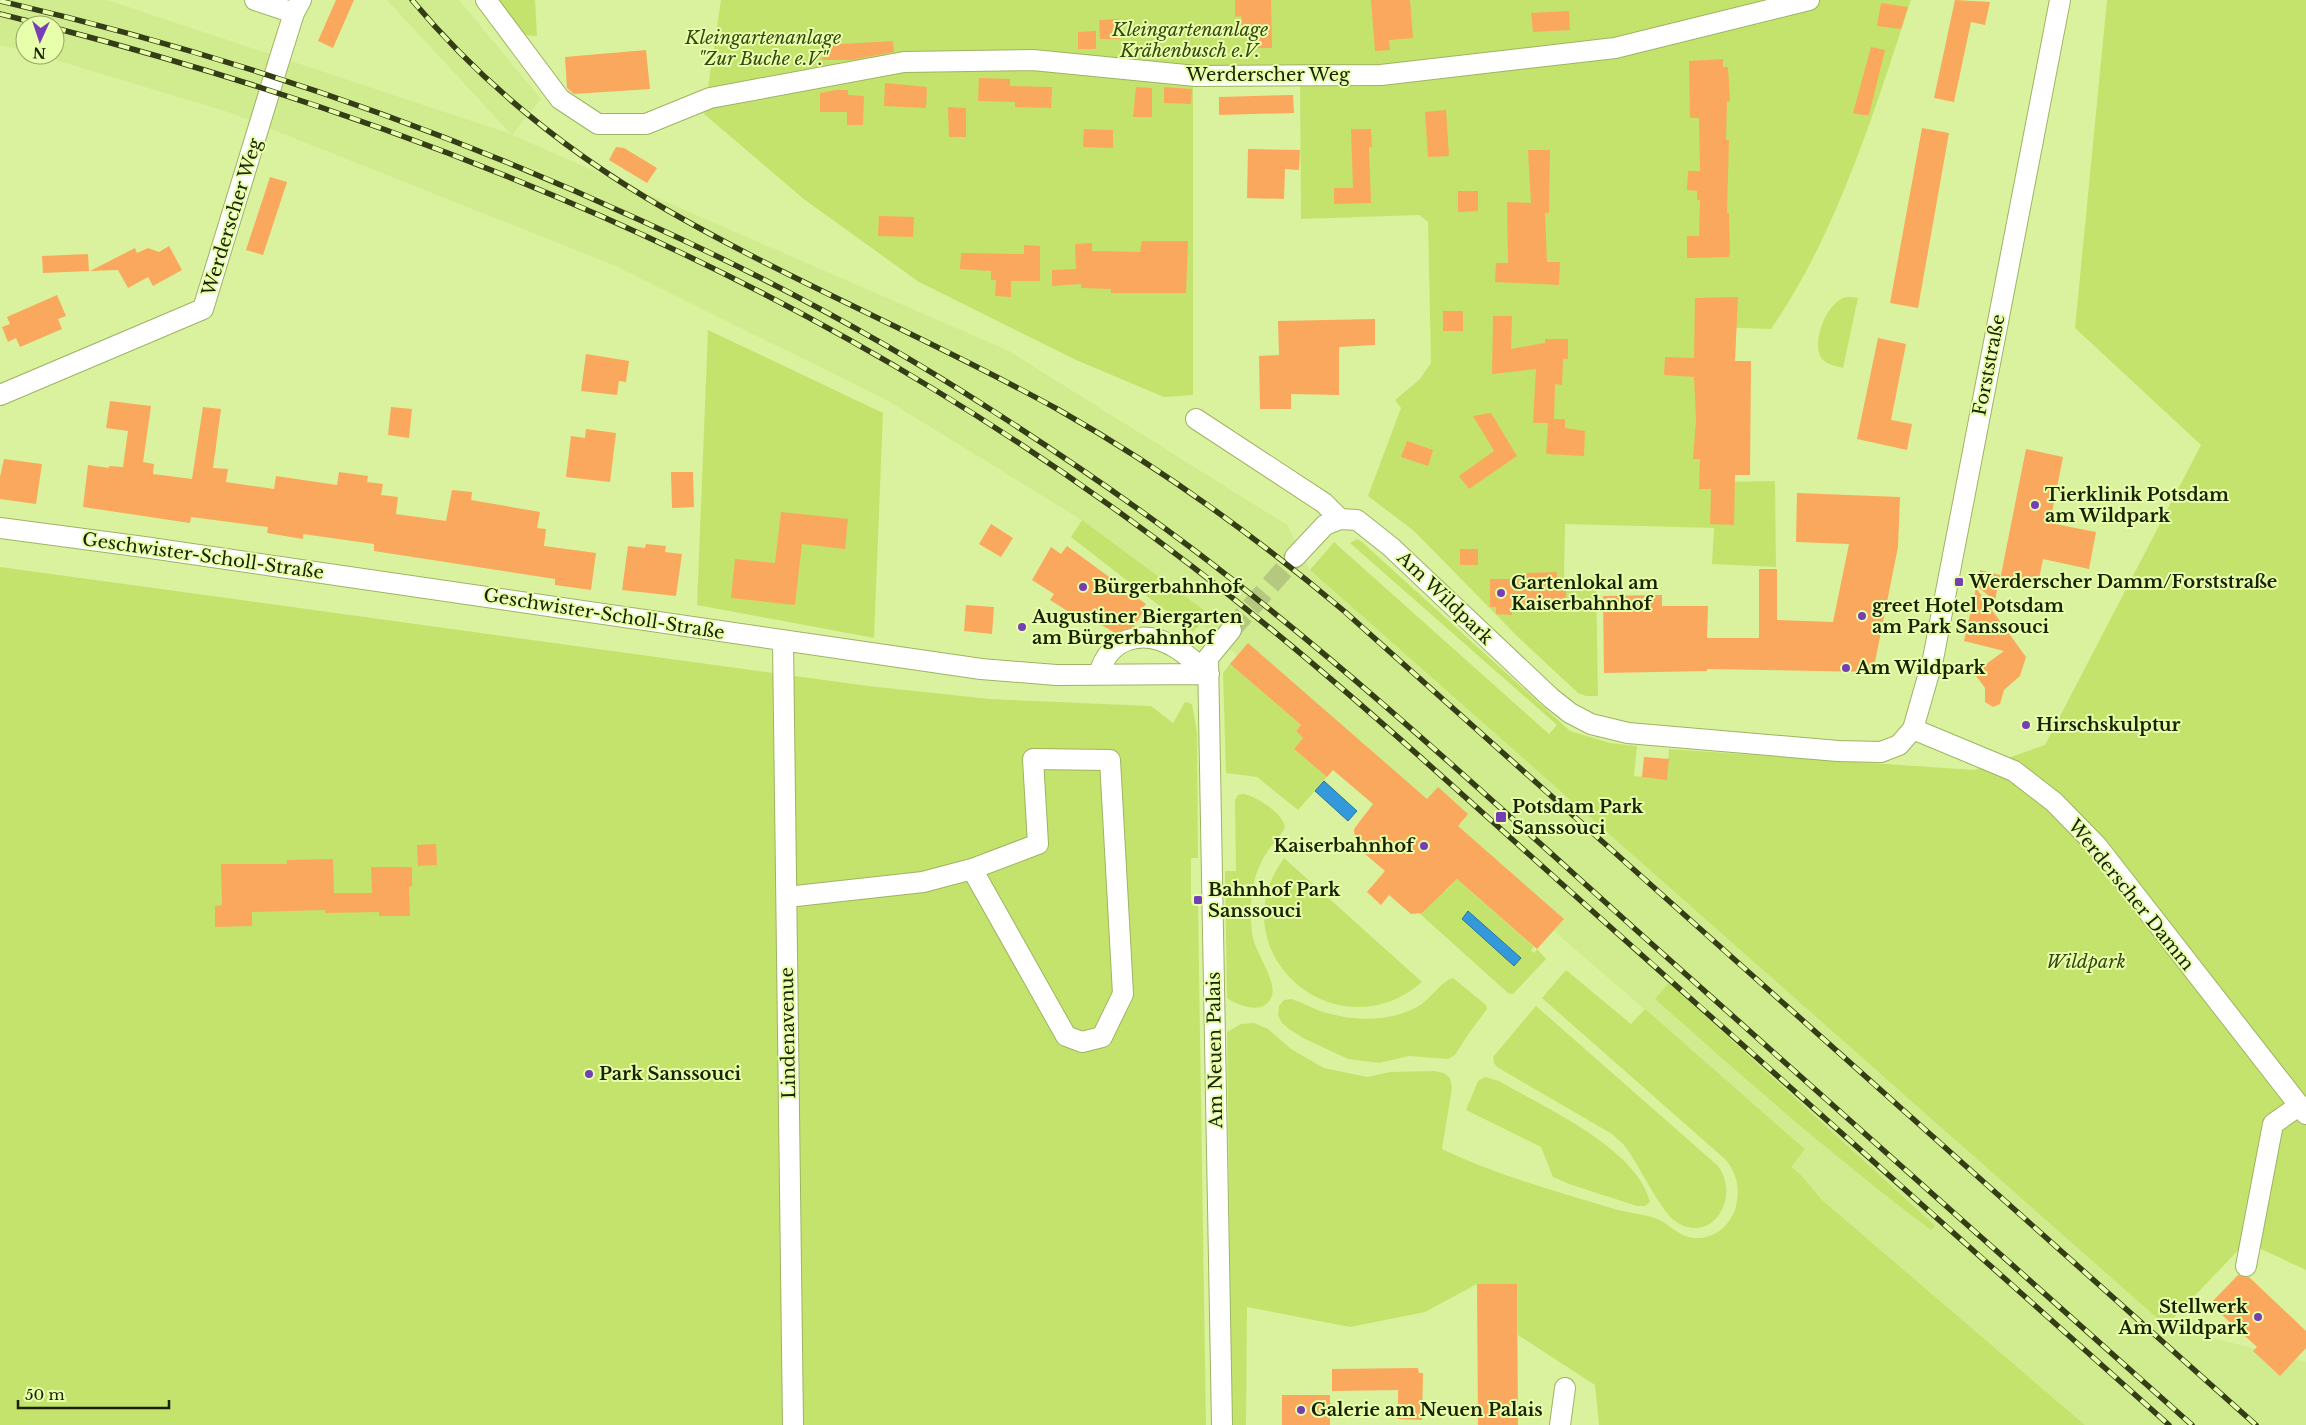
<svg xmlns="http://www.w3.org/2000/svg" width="2306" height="1425" viewBox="0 0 2306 1425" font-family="'Libre Baskerville',serif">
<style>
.built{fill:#d1eb8f}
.green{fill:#c4e36d}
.water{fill:#3399da;stroke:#2c7599}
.building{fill:#faa85d}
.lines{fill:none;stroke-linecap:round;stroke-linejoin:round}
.minor-tunnel{stroke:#b4c87f;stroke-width:20;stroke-dasharray:20 10;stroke-linecap:butt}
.minor-casing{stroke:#9db462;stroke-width:22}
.minor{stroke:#fff;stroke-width:20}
.rail-casing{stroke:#343d16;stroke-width:5.5}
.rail{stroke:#e7ffab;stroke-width:4;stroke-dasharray:11;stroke-linecap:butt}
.poi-dot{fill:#753eb4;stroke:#e7ffab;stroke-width:2}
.labels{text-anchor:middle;stroke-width:4;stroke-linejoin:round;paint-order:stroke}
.park-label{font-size:18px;font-style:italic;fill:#38450e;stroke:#e7ffab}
.street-label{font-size:18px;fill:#1b2201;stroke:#e7ffab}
.poi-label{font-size:18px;font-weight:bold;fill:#1b2201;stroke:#e7ffab;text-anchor:start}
</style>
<rect width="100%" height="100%" fill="#daf29e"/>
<path class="built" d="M0,0h107l404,134 -124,-134h72l82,99 -29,36 497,216 278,174 23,45 856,756 140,36v63h-221l-263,-225 -21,-25 -11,-8 15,-18 -725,-630 -195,-120 -274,-135 -383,-152 -189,-57h16v-30h-30v26l-25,-6z"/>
<path class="green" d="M499,0h36l2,36 -13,-1z
M721,0h1190c-36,109 -74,234 -140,329l-55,-2 -3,155 62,-1 1,86 -64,-3 2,-36 -149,-4 -1,54 32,-1 2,119h-12l-8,-3 -59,-55 -105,-107 -46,-35 33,-88 -6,-8 25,-21 11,-16 -3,-141 -9,-7 -118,4 -1,-142 -107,6v312l-29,2 -88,-37 -157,-78 -114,-82 -101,-86z
M2107,0h199v1270l-60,-28 -80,84 -856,-756 24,-28 215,192 8,-9 -207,-182 7,-4 5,3 208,189 40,12 27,3 -3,30 33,3 2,-30 305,21 71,-25 156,-300 -126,-117z
M1852,297l6,1 -15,70c-6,-2 -14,-3 -19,-7 -15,-13 1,-54 17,-62 3,-2 8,-2 11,-2z
M708,330l175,83 -9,225 -177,-33z
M1082,520l127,94 -16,18 -122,-95z
M0,567l868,119 122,13 161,7 22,17 12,-21 7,2 5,29 1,125h-7v45l7,1 8,521h-1206z
M1230,664l71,61 -5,6 7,7 -9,11 33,28 -29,33 -41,-33 -31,-4 -3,-100z
M1243,794c12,1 41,20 42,33 -4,9 -12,16 -18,25 -16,24 -18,52 -15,81 2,19 27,49 19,65 -8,17 -33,8 -44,0l-2,-127h11l-1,-71 3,-5z
M1284,858l138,124c-85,74 -206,-30 -138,-124z
M1457,879l77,68 -3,3 3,3 3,-4 9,10 -33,35 -5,-1 -89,-80h3l20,-21 4,-1z
M1566,970l65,54 14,-15 160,140 -14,18 10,8 21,25 263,225h-486l-4,-40 -77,-50 -1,-51h-40l-52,28 -75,15 -103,-20 -1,118h-14l-5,-393 14,-8 13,-1 14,6 23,20 33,19 43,9 23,-5 44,-1 10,2 6,5 2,10 -10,61c56,27 117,43 176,61 12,3 25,4 37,8 14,5 23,19 40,20 20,1 36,-13 41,-32 4,-18 1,-32 -10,-46l-184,-162z
M1453,978l33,27 1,4 -20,27 -12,19 -7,4 -39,-3 -30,7 -31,-4 -43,-20 -16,-10 -7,-6 -4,-8 1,-9 5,-6 7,-1c10,3 19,8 29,12 31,10 67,12 97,-4 13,-7 23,-25 36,-29z
M1669,983l266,243 -4,4c-96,-72 -186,-151 -276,-231z
M1536,1006l181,159c25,30 -4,82 -42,56 -15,-10 -37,-59 -52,-77l-11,-10 -115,-67 -3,-4 -1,-6z
M1485,1077l14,4c46,27 138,67 151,121l-5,4h-8l-65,-21 -19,-8 -12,-30 -75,-37 12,-29z"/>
<path class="water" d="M1324,781l33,30 -9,10 -33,-30z
M1468,911l53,47 -7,8 -52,-47z"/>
<path class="building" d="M336,0h18l-21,48 -15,-7z
M1235,0h36l1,48h-16v-13l-14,1 -1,-20 -6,1z
M1371,0h39l3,38 -24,2 1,10 -15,1z
M1955,0l35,2 -5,23 -14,-3 -17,80 -20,-4z
M1881,3l27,4 -7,22 -24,-3z
M1569,11l1,19 -37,2 -2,-19z
M1119,19l1,20h-20l-1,-19z
M1096,31v18h-18v-17z
M893,41l1,11 -43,8h-29l2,-18 18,2z
M1871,47l14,3 -16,65h-7l-9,-2z
M646,50l4,39 -76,5 -7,-6 -2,-31z
M1723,59v8h5l2,34 -3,1 -1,38h3l-2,73h2l1,39 -1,5 -42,1v-22h12l1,-36h-3v-9l-10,-1 1,-19h12l-1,-53h-9l-1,-57z
M979,78l31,1v7l42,1 -1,21 -36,-1v-5l-37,-1z
M885,83l42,4 -1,21 -42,-2z
M1136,87l16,1v29h-19z
M1164,87l28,2 -1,15 -27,-1z
M836,90h12v5l16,1 -1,29h-16v-13h-27v-19z
M1293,95l1,18 -75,2v-18z
M948,107l18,1v29h-17z
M1446,110l3,46 -21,1 -3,-45z
M1922,128l27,5 -31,175 -28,-5z
M1084,129l29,1v18l-30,-1z
M1351,129h20l1,18h-3l2,56 -37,1v-16h19z
M616,147l8,1 33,20 -10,15 -38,-23z
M1248,149l52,1 -1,20 -14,-1 -1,30 -37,-1z
M1528,150h22l-1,63h-4l2,49h13l-1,23 -64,-3 1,-19h12l-1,-61 24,1z
M270,177l17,5 -24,73 -17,-5z
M1458,191h20v20l-20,1z
M879,216l35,1 -1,20 -35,-1z
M1142,241h46l-2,52h-75v-4l-30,-1v-4l-29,2v-16l24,-1 -1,-25 17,-1v8l48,1z
M1024,245l16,1v35h-29v16l-16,-1 1,-16h-5v-9l-31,-2 1,-16 63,1z
M169,246l13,24 -29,16 -5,-9 -20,11 -10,-18 -28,1 45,-23 2,5 11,-5 11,4z
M88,254l1,17 -46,2 -1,-17z
M57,295l9,21 -8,3 4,10 -42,18 -4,-9 -8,4 -6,-15 8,-3 -3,-7z
M1738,297l-3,64h16l-1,114h-15l-1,50 -24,-1 1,-35h-12l1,-30h-7l3,-39 -2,-43 -30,-2 1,-18 29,1 1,-60z
M1443,311h20v20h-20z
M1493,316h19l-1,33 34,-6v-4h23v20h-5l-1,26 -7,-1 -1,35h11v9l20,3 -1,25 -38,-2 2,-31h-15l3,-54 -44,5z
M1375,319v26l-36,2v48l-48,-1v15h-31l-1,-53 20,-1 -1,-34z
M1878,338l28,6 -15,76 21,4 -5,26 -50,-11z
M586,354l43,7 -3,21 -7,-1 -2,14 -36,-4z
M110,401l41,5 -8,56 11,2 -1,10 39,5 11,-72 18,2 -8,59 15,1 -2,13 48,7 2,-13 61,9 2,-13 29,4 -1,6 16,2 -2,11 17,2 -2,17 50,7 6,-31 20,2 -1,8 69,12 -3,16 9,1 -2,17 52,7 -5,37 -36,-5v-6l-181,-28v-7l-71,-10v5l-36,-6 1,-6 -77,-10 -1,6 -107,-16 5,-42 21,3v-2l14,1 5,-36 -22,-3z
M391,407l21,2 -3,29 -21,-3z
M1491,413l26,43 -48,33 -10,-13 35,-25 -21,-35z
M586,429l30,4 -6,49 -44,-5 5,-41 14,2z
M1407,441l26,9 -5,16 -27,-9z
M2026,449l37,8 -13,66 46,9 -7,37 -46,-10 -5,25 -13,-3 -2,9 -24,-5z
M4,459l38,5 -6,40 -36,-5v-22z
M671,472h22l1,35 -22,1z
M1797,493l103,4 -2,50 -25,125 -166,-3v2l-103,2 -1,-77 59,-1v11h46l-1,32h52v-69h18v51l56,2 16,-78 -53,-2z
M781,512l67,7 -3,30 -43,-5 -7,61 -64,-7 4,-39 40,4z
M991,524l22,14 -12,19 -22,-13z
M646,544l20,2 -1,6 17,2 -6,42 -54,-6 6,-44 17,2z
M1067,546l79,58 -4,5 2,1 -10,17 -19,6 -35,-21 -3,5 -27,-17 4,-6 -22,-14 19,-33 10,7z
M1460,549h18v16h-18z
M1980,570l20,5 -5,26 -18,-15z
M1557,572v7l9,-1v27l-54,2v8l-16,-1v-7h-6v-28h36v-6z
M1976,588l50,69 -6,19 -16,14 -4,14 -7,3 -8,-5v-14l-11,-15 30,-22 -40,-10z
M966,605l28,2 -2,27 -28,-3z
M1248,643l179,156 11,-12 30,27 -10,12 106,93 -27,30 -80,-70 -35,34 -11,1 -22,-19 -8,10 -14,-13 18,-21 -20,-17 6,-7 -16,-8 -1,-10 19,-25 -40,-34 -6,7 -33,-28 9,-11 -7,-7 5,-6 -71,-61z
M1644,757l25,2 -2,21 -25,-3z
M436,844l1,21 -19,1 -1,-21z
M333,859l1,34h38l-1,-26h41v19l-3,1 1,29h-31v-4l-54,1v-3l-73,2v14l-37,1v-21l7,-1 -1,-41h66v-4z
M2238,1275l11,2 57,54v17l-26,28 -27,-25 4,-4 -47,-43z
M1477,1284h40l1,141h-40z
M1418,1368l1,5h4l-1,47 -24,-1v-29l-66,1v-22z
M1282,1395h48v30h-48z"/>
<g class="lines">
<path class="minor-tunnel" d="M1231,630l64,-73"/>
<defs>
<path id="minor" d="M255,0l39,13
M486,0l74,99 38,25h48l64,-26 194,-36 129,-2 163,16 185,-1 234,-27 194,-48
M0,395l203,-86 75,-245 16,-51 7,-13
M1196,419l128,84 16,16
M0,528l144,19 837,122 75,6 153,-1
M1295,557l30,-32 15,-6 17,1 34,27 160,151 19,15 21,11 37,9 210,18 43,1 18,-7 14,-16 20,-70 127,-659
M783,641l10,784
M1099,674c10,-37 45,-46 77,-26 12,7 22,17 33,26
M1913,729l101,42 40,31 43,44 209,268
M787,897l136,-15 49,-13 66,-25 -5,-85 77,1 13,234 -21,43 -20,5 -16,-6 -94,-167
M2246,1266l27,-142 27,-19
M1222,1425l-14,-767 23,-28
M1560,1425l5,-37"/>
</defs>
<use href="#minor" class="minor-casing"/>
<use href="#minor" class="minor"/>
<defs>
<path id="rail" d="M412,0c71,85 159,155 255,210 127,73 264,129 392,200 102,58 196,126 285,201l912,814
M0,1c220,51 436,125 642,220 121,55 239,117 351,190 67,43 133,88 197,136 156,118 299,251 445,382 185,165 371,330 557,496
M0,14l44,11
M55,28c307,80 608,196 880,362 117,71 230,152 336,239 100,82 195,169 291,255 203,180 405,361 607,541"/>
</defs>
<use href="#rail" class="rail-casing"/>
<use href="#rail" class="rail"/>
</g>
<g class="poi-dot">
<circle cx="2035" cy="505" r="5"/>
<rect x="1954" y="577" width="10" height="10" rx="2.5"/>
<circle cx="1083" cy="587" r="5"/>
<circle cx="1501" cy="593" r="5"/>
<circle cx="1862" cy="616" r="5"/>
<circle cx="1022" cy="627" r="5"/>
<circle cx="1846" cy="668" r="5"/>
<circle cx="2026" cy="725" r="5"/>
<rect x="1495" y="811" width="12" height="12" rx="2.5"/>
<circle cx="1424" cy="846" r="5"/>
<rect x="1193" y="895" width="10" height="10" rx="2.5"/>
<circle cx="589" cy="1074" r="5"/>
<circle cx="2258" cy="1317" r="5"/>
<circle cx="1301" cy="1410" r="5"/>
</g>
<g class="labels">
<g class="park-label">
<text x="1190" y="36">Kleingartenanlage<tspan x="1190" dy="21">Krähenbusch e.V.</tspan></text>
<text x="763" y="44">Kleingartenanlage<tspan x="763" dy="21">"Zur Buche e.V."</tspan></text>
<text x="2086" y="968">Wildpark</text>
</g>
<g class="street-label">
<text x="1268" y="81">Werderscher Weg</text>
<text transform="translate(232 217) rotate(-73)" y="6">Werderscher Weg</text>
<text transform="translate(1989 365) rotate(-79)" y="6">Forststraße</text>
<text transform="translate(203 556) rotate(8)" y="6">Geschwister-Scholl-Straße</text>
<text transform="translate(1445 598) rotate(44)" y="6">Am Wildpark</text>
<text transform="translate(604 614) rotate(9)" y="6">Geschwister-Scholl-Straße</text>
<text transform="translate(2131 895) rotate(51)" y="6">Werderscher Damm</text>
<text transform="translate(788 1033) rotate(-91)" y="6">Lindenavenue</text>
<text transform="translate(1215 1050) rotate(-91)" y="6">Am Neuen Palais</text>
</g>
<g class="poi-label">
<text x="2045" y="501">Tierklinik Potsdam<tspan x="2045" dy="21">am Wildpark</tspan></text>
<text x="1969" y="588">Werderscher Damm/Forststraße</text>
<text x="1511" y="589">Gartenlokal am<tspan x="1511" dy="21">Kaiserbahnhof</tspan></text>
<text x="1093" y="593">Bürgerbahnhof</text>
<text x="1872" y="612">greet Hotel Potsdam<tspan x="1872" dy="21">am Park Sanssouci</tspan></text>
<text x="1032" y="623">Augustiner Biergarten<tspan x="1032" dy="21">am Bürgerbahnhof</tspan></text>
<text x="1856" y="674">Am Wildpark</text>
<text x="2036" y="731">Hirschskulptur</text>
<text x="1512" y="813">Potsdam Park<tspan x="1512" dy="21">Sanssouci</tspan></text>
<text x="1414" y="852" text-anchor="end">Kaiserbahnhof</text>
<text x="1208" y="896">Bahnhof Park<tspan x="1208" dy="21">Sanssouci</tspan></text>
<text x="599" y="1080">Park Sanssouci</text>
<text x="2248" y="1313" text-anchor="end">Stellwerk<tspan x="2248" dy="21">Am Wildpark</tspan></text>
<text x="1311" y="1416">Galerie am Neuen Palais</text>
</g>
</g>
<g transform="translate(40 40) rotate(183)"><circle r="24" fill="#e7ffab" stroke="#95a767"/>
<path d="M0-4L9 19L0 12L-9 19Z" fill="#753eb4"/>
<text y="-8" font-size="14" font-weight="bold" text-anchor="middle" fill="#1b2201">N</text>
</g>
<path d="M18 1400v8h151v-8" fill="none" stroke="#1b2201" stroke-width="2.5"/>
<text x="25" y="1400" font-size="15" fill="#1b2201" stroke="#e7ffab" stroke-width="4" paint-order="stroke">50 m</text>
</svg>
